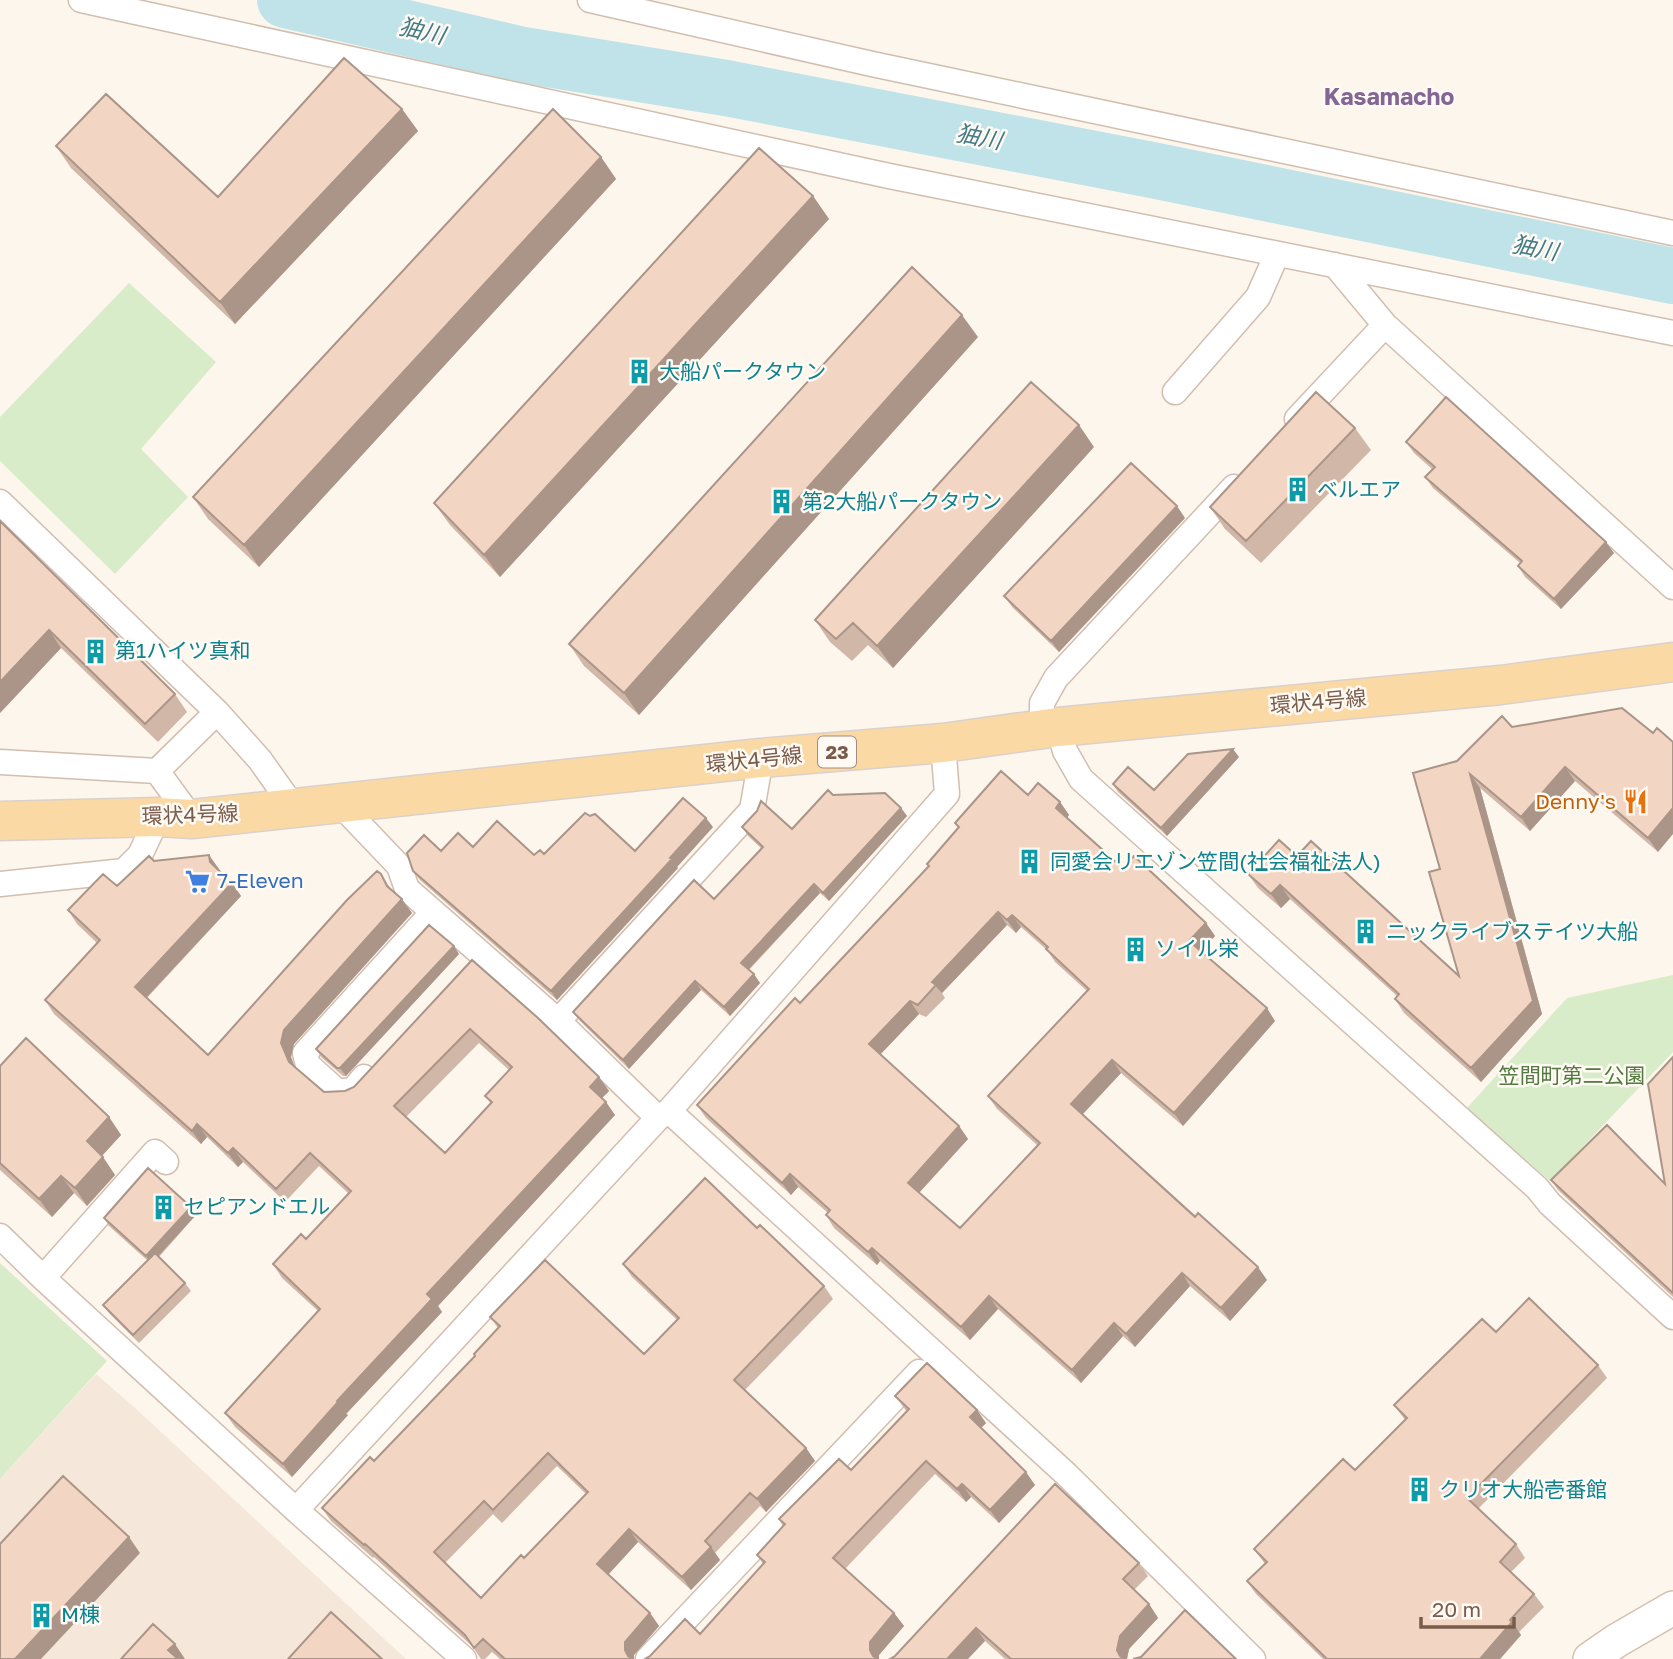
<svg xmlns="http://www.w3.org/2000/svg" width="1673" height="1659" viewBox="0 0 1673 1659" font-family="'Golos Text','Noto Sans JP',sans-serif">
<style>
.residential{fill:#f5e8da}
.green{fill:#d8ecc9}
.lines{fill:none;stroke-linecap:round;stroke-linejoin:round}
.river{stroke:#bfe3e8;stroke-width:56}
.street-casing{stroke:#d1beb0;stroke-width:27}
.secondary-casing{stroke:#d6c0b0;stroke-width:36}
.primary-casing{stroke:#dad1cd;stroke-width:41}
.street{stroke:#fff;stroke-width:24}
.secondary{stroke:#fff;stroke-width:33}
.primary{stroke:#fbd9a5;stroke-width:38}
.wall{fill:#d1b7a8;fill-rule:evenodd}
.shaded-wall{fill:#aa9588}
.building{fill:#f3d5c3;stroke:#aa9588;stroke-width:2;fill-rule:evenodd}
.labels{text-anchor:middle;stroke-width:5;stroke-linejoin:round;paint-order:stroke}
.shield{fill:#fffaf3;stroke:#a28b7f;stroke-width:2}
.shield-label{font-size:19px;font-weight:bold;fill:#7a5c4d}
.culture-label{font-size:21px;fill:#0d838f;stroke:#fffaf3;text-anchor:start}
.street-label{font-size:21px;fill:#7a5c4d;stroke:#fffaf3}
.food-label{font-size:21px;fill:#c56008;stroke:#fffaf3;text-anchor:end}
.shop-label{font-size:21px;fill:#366cbe;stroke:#fffaf3;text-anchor:start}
.park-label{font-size:21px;fill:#537a41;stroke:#fffaf3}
.water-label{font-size:23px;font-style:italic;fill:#437c86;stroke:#fffaf3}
.neighbourhood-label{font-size:23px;font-weight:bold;fill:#846695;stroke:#fffaf3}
</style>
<rect width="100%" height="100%" fill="#fdf6ec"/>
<path class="residential" d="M96,1374l38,33 272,252h-406v-180z"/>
<path class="green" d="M129,283l87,79 -75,87 47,48 -73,77 -115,-113v-44z
M1673,975v77l-123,129 -83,-73 100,-110z
M0,1263l107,98 -107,118z"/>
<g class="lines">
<path class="river" d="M285,0l238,55 203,33 431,83 516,105"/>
<defs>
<path id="street" d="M81,0l808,176 784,157
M590,0l282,64 801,169
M1335,265l50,60
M1175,392l83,-95 19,-43
M1297,419l88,-94 288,262
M0,502l217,210 43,48 34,48
M1058,727l7,24 16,28 456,409 13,16 123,113
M1042,729v-26l14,-25 178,-191
M0,762l157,9 35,48
M157,771l60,-59
M339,803l60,63 8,23 151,132 100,97
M0,884l124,-13 16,-16 18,-38
M558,1021l194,-211 9,-52
M364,1077l-11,13 -15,2 -30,-27 -3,-12 128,-141
M669,1111l397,363 187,185
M0,1236l43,42 253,232 168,149
M43,1278l112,-126 11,10
M296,1510l362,-392 11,-7 278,-317 -4,-51
M648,1659l271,-287"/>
<path id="secondary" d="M1590,1659l26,-18 57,-33"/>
<path id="primary" d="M0,821l158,-4 34,2 569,-61 182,-15 115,-16 443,-42 172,-23"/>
</defs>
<use href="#street" class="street-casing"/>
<use href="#secondary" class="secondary-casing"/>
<use href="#primary" class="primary-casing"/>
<use href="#street" class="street"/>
<use href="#secondary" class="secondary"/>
<use href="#primary" class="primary"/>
</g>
<path class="wall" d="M402,109l16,22 -183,193 -164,-156 -15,-22 162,51z
M601,157l15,22 -357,388 -51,-48 -15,-22z
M813,196l16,23 -329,358 -50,-52 -16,-22z
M978,337l-339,378 -55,-49 -15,-22z
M1355,428l16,22 -110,113 -36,-34 -15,-22z
M1406,442l208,111 -53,56 -36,-32 -7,-11 2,-3 -87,-75 -8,-11 7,-8 -18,-16z
M1094,447l-201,221 -25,-23 -16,16 -22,-19 -15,-22z
M1185,518l-126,134 -46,-44 -9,-12z
M0,521l175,173 12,18 -29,30 -97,-94 -61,65z
M1512,727l141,6 5,119 -83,-71 -45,50 -50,-43 62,226 -61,68 -77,-69 -9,-14 2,-3 -107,-97 -9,9 -23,-20 -10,-14 49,-18 162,120 -19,-107 17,-108z
M1239,757l-72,79 -49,-44 -5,-8 41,6z
M833,795l68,13 6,8 -78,85 -9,-8 -71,77 11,13 -30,33 -29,-26 -72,79 -50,-49 -6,-8 141,-113 48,-50 -14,-13 -6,-9 50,2z
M1028,795l32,7 9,13 -2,3 56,50 83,55 9,13 -14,15 74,70 -92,105 -62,-53 -38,41 184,166 -37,41 -40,-35 -55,61 -12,-11 -42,47 -83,-74 -28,31 -90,-79 -3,4 -43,-37 -8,-13 2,-2 -30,-26 -7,8 -85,-77 -9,-13 103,-102 129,-137 -2,-2 31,-36 -3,-5zM1007,925l9,8 5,-6 27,24 7,11 32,29 -99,105 9,13 40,36 -77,83 -41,-35 49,-54 -9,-13 -79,-72 39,-40 7,3 19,-19 -3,-5z
M713,827l-36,40 1,1 -121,132 -137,-120 -7,-9 28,-20 32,-4 61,8 101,-4z
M154,861l65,8v2l13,12 9,13 -94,102 61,57 173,-181 11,17 20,22 -118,131 -3,13 4,11 29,24 21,-1 9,-4 118,-127 127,117 10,14 -7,7 13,17 -177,191 4,6 -96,102 2,1 -56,62 -57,-50 -10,-14 93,-102 -36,-33 -9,-14 33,-25 43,-45 -30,-28 -34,36 -42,-40 -5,5 -31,-30 -6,7 -147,-130 -9,-14 52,-57 -20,-19 -9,-14 49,-24zM479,1043l30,27 -24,26 6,8 -46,49 -39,-36z
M459,954l-113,122h-3l-22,-19 -5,-8z
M1673,1057v240l-115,-107 -7,-10 114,4z
M0,1066l109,51 12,18 -19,21 13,19 -28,31 -13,-13 -22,24 -52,-47z
M196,1215l-37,42 26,26 6,8 -52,52 -30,-30 -6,-8 45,-44 -39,-35 -5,-8z
M757,1228l67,58 9,13 -88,91 61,58 9,13 -49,51 -6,-6 -45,47 5,7 -29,30 -53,-48 -30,33 42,38 9,13 -25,29v4h-134l-8,-7 -7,7h-4l-8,-12 -99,-90 -1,1 -42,-37 -9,-13 52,-47 101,-105 23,-28 -8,-11 154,37 33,-34 -45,-43 -9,-13zM557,1466l29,28 -62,64 -43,40 -36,-35 48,-49 9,9z
M1496,1332l102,33 9,13 -129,131 38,35 9,14 -14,14 23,22 10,13 -25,25 2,3 -21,24h-177l-67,-65 -9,-13 18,-17 -11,-15 101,-79 50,-50 -11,-15z
M895,1396l91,27 -5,5 54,57 -36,38 -28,-26 -5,5 -31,-28 -90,95 49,44 10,13 -25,29 -179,-21 63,-70 -6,-9 26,-29 -4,-7 72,-49 56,-58z
M1139,1563l9,13 -14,14 15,14 9,14 -29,31 -2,10h-122l-20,-18 -95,18z"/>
<path class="shaded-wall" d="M402,109l16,22 -183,193 -15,-22z
M601,157l15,22 -357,388 -15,-22z
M813,196l16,23 -329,358 -16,-22z
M962,315l16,22 -339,378 -15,-22z
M1079,425l15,22 -201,221 -16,-22z
M1177,506l8,12 -126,134 -8,-11z
M1606,542l8,11 -53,56 -7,-10z
M49,630l12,18 -61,65v-31z
M1233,749l6,8 -72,79 -6,-8z
M1565,767l10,14 -45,50 -9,-14z
M1470,774l10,14 62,226 -61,68 -10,-14z
M1060,802l9,13 -4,5 -9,-12z
M901,808l6,8 -78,85 -6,-8z
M1673,808v26l-15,18 -10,-14z
M706,818l7,9 -36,40 1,1 -121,132 -6,-9z
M209,855l10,14v7l-9,-14z
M232,883l9,13 -97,104 -9,-13z
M814,884l6,9 -73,78 -6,-8z
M1280,885l10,14 -9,9 -10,-14z
M402,899l10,14 -118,131 -3,13 7,19 -9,-14 -8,-19 3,-13z
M998,912l9,13 -65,68 -10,-11z
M1012,915l9,12 -5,6 -9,-13z
M1206,923l9,13 -17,18 -9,-13z
M454,946l5,8 -113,122 -6,-8z
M754,974l6,9 -30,33 -6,-9z
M695,981l6,9 -72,79 -6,-9z
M910,1001l9,13 -41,43 -9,-13z
M1267,1008l8,13 -92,105 -9,-13z
M1112,1060l9,13 -41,44 -9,-13z
M599,1077l10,14 -10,10 -9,-14z
M606,1102l9,13 -177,191 4,6 -96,102 2,1 -56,62 -9,-13 144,-170z
M109,1117l12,18 -22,24 -12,-18z
M197,1124l10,13 -6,7 -9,-13z
M959,1126l9,13 -51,56 -9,-12z
M233,1148l10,14 -5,5 -10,-14z
M103,1157l12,18 -28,31 -12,-18z
M790,1174l8,13 -7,8 -9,-12z
M61,1176l13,17 -22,24 -13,-18z
M191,1207l5,8 -45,49 -5,-8z
M872,1248l8,13 -3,4 -9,-13z
M1258,1267l9,13 -37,41 -9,-13z
M1182,1273l8,13 -55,61 -9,-13z
M989,1296l9,13 -28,31 -9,-13z
M1114,1323l9,13 -42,47 -9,-13z
M977,1410l9,13 -7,7 -9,-13z
M806,1448l9,13 -49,51 -9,-13z
M1026,1472l9,13 -36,38 -9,-13z
M962,1484l9,13 -5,5 -9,-13z
M629,1529l9,13 -32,35 -9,-13z
M129,1537l11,16 -99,106h-26z
M711,1547l9,13 -29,30 -9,-13z
M1149,1604l9,14 -29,31 -2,10h-5l-5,-9 3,-14z
M650,1613l9,13 -25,29v4h-4l-5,-9v-8z
M894,1613l10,13 -25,29v4h-4l-5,-9v-8z
M1512,1622l9,13 -21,24h-20z
M976,1628l9,13 -17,18h-19l-1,-1z
M175,1644l10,15h-11l-6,-9z"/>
<path class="building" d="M344,58l58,51 -182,193 -164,-156 50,-52 112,103z
M553,109l48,48 -357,388 -51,-48z
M759,148l54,48 -329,359 -50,-52z
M912,267l50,48 -338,378 -55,-49z
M1031,382l48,43 -202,221 -24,-23 -17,16 -21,-19z
M1316,392l39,36 -109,113 -36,-34z
M1446,397l160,145 -52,57 -36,-33 4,-5 -97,-84 10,-10 -29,-25z
M1131,463l46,43 -126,135 -47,-45z
M0,521l175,173 -30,30 -96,-94 -49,52z
M1622,708l31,25 4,-5 16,14v66l-25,30 -83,-71 -44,50 -51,-43 63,227 -62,67 -76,-69 4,-5 -119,-109 -9,9 -23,-20 31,-34 18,16 14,-15 148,135 -30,-104 11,-3 -27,-96 44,-12 45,-45 10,11z
M1233,749l-72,79 -48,-44 15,-17 26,23 34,-36z
M1001,771l27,24 10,-12 22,19 -4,6 67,60 11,-12 72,67 -17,18 78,67 -93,105 -62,-53 -41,44 124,113 3,-4 60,54 -37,41 -39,-35 -56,61 -12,-11 -42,47 -83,-74 -28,31 -89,-79 -4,4 -42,-37 4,-5 -40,-36 -8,9 -85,-78 98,-107 5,5 129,-137 -2,-2 32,-37 -4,-4zM998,912l9,8 5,-5 36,32 -2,2 43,40 -101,107 52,47 -80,85 -52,-45 51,-57 -90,-82 41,-43 8,4 18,-20 -4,-3z
M828,790l5,5 52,-2 16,15 -78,85 -9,-9 -73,79 13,11 -30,33 -29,-26 -72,79 -50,-48 121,-132 20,19 49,-52 -21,-20 15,-16 4,-10 31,28z
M683,798l23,20 -36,40 2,1 -121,132 -138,-120 -6,-18 17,-18 17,16 17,-18 15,14 24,-26 37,34 6,-5 4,4 41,-41 5,3 5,-2 40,37z
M209,855l1,7 22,21 -97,104 73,68 139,-155 30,-29 4,3 6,12 15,13 -118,131 -3,13 8,19 35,30 21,-1 9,-4 118,-127 66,58 61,59 -9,10 16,15 -179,192 5,5 -95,102 1,1 -55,62 -58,-51 95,-104 -47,-45 28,-30 5,5 45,-48 -41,-38 -34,36 -43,-41 -5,5 -31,-29 -5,7 -147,-131 55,-60 -32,-30 35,-36 14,12 32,-30 5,5zM470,1029l42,38 -27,29 7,6 -47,51 -51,-47z
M429,925l25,21 -114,122h-3l-21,-19z
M26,1038l83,79 -22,24 16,16 -28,31 -14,-12 -22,23 -39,-36v-97z
M1673,1057v236l-122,-113 56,-55 58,59 -17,-100z
M148,1168l43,39 -45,49 -42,-38z
M705,1178l52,50 3,-3 64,61 -90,94 72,68 -49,51 -7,-6 -45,48 6,6 -29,30 -53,-48 -32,35 53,49 -25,29v8l3,6 5,3h-128l-22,-20 -9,9 -9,-13 -100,-91 -1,1 -42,-37 48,-51 4,4 101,-105 -1,-2 26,-28 -10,-9 55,-57 99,94 35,-36 -56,-54zM548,1453l40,39 -64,66 -3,-3 -40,43 -47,-46 50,-51 9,9z
M155,1253l30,30 -52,52 -30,-30z
M1529,1298l69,67 -131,133 49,46 -16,18 34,32 -24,26 2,2 -32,37h-153l-80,-78 20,-19 -13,-13 89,-90 12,11 52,-52 -13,-13 88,-86 14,13z
M927,1363l50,47 -7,7 56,55 -36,38 -28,-26 -5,5 -31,-28 -93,97 61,55 -24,29v8l3,6 5,3h-233l5,-3 35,-37 15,15 65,-72 -8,-7 28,-31 -6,-5 60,-60 12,11 58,-61 -14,-13z
M63,1476l66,61 -114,122h-15v-115z
M1055,1484l84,79 -16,16 26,25 -29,32 -3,14 3,6 5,3h-114l-35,-31 -28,30 1,1h-59l5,-3z
M1185,1610l51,49h-103l8,-2z
M331,1612l51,47h-94z
M153,1624l22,20 -7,6 10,9h-57z"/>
<defs>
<symbol id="building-bare" viewBox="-9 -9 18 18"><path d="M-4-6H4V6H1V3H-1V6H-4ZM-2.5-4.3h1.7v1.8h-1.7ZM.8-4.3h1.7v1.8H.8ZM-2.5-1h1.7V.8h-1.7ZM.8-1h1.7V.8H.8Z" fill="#0f9aa8" stroke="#fffaf3" stroke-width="2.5" paint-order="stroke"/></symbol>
<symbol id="restaurant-bare" viewBox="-9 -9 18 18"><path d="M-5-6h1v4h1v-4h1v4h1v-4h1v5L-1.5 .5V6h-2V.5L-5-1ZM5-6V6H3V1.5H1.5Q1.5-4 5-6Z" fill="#e8710a" stroke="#fffaf3" stroke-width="2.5" paint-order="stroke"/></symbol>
<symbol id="supermarket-bare" viewBox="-9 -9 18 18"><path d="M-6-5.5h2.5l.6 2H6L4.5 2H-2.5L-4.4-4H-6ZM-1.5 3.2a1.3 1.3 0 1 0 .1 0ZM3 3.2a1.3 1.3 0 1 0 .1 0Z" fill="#3f7fe0" stroke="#fffaf3" stroke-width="2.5" paint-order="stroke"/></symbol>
</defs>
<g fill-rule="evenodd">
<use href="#building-bare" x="622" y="354" width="35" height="35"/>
<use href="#building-bare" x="1280" y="472" width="35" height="35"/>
<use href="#building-bare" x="764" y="484" width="35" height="35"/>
<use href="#building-bare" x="78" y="634" width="35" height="35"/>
<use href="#restaurant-bare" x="1618" y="784" width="35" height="35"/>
<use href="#building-bare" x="1012" y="844" width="35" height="35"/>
<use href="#supermarket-bare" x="180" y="864" width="35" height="35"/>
<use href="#building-bare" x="1348" y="914" width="35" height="35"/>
<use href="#building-bare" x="1118" y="932" width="35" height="35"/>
<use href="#building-bare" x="146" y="1190" width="35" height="35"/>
<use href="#building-bare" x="1402" y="1472" width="35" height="35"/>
<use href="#building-bare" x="24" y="1598" width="35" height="35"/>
</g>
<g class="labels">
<rect class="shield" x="818" y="736.5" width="38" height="31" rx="5"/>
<g class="shield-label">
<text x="837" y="759">23</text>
</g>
<g class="culture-label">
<text x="659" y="379">大船パークタウン</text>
<text x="1317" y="497">ベルエア</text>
<text x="802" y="509">第2大船パークタウン</text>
<text x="115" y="658">第1ハイツ真和</text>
<text x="1050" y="869">同愛会リエゾン笠間(社会福祉法人)</text>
<text x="1386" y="939">ニックライブステイツ大船</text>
<text x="1155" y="956">ソイル栄</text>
<text x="184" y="1214">セピアンドエル</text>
<text x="1439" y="1497">クリオ大船壱番館</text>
<text x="61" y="1622">M棟</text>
</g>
<g class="street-label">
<text transform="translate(1318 702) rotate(-5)" y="7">環状4号線</text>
<text transform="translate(754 760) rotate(-6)" y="7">環状4号線</text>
<text transform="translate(190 815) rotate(-2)" y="7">環状4号線</text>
</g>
<g class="food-label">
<text x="1616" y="809">Denny's</text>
</g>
<g class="shop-label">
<text x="217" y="888">7-Eleven</text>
</g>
<g class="park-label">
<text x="1572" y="1083">笠間町第二公園</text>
</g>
<g class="water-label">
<text transform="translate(422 31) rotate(13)" y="8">㹨川</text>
<text transform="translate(979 137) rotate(11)" y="8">㹨川</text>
<text transform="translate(1535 248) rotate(11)" y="8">㹨川</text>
</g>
<g class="neighbourhood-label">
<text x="1389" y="105">Kasamacho</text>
</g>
</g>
<path d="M1421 1617v10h93v-10" fill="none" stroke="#7a5c4d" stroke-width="3.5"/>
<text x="1432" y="1617" font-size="21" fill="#7a5c4d" stroke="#fffaf3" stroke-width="5" paint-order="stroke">20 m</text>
</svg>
